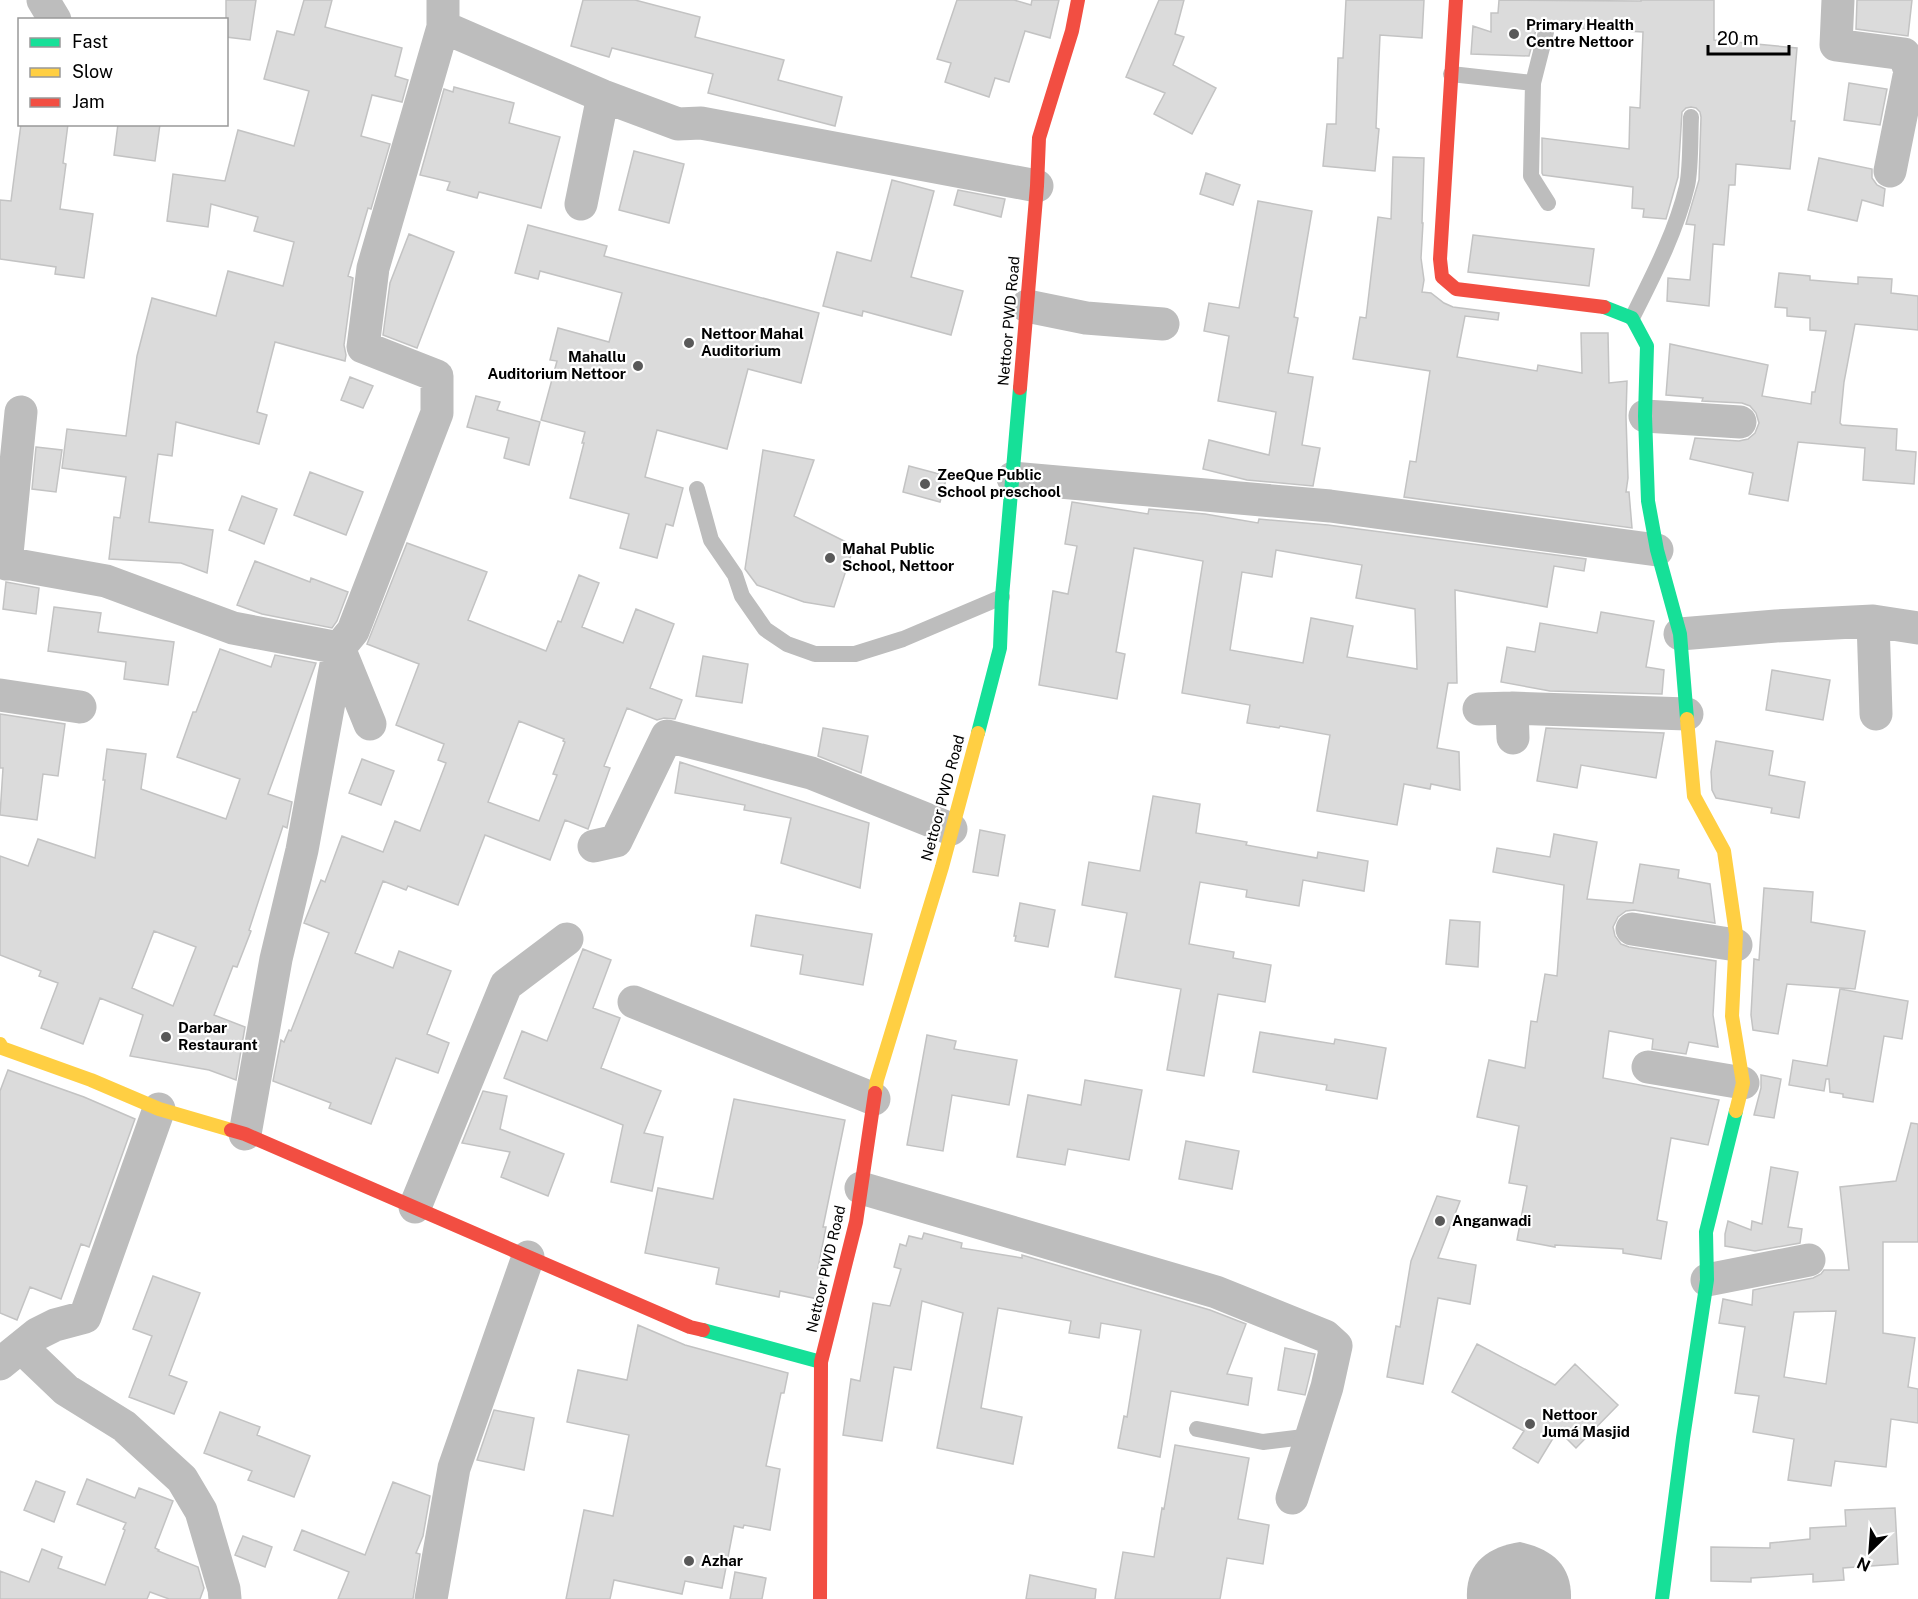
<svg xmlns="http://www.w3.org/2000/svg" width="1918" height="1599" viewBox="0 0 1918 1599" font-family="'Public Sans',sans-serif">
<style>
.water{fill:#bababa}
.building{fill:#dbdbdb;stroke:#c3c3c3;stroke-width:1.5;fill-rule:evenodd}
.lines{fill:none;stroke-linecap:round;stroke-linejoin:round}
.lane{stroke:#bdbdbd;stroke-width:16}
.street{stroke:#bdbdbd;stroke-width:33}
.fast{stroke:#16e098;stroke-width:14}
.slow{stroke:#ffcf43;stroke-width:14}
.jam{stroke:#f24e42;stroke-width:14}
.poi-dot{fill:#595959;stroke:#fff;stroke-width:2}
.labels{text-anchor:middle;stroke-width:4.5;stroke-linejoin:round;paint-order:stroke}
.poi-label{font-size:15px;font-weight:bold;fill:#000;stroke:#fff;text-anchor:start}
.street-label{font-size:15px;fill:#000;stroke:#fff}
</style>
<rect width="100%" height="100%" fill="#fff"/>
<path class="water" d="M1520,1542c32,7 52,23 51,57h-104c-2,-36 21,-52 53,-57z"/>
<path class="building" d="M226,0h30l-6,40 -24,-3z
M304,0h28l-7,27 77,21 -7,28 13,4 -6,22 -30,-7 -11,41 29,8 -19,65 -3,-1 -20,68 5,2 -9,67 2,10 -1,6 -70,-19 -18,70 10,3 -8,29 -83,-22 -4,34 -14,-2 -9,68 64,8 -6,43 -26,-10 -72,-4 5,-42 6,1 6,-41 -64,-9 5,-39 59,7 11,-80 15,-58 64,18 12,-45 55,15 11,-44 -40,-11 4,-14 -47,-13 -3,23 -41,-6 6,-47 52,7 13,-51 56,16 15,-55 -45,-12 13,-48 17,4z
M583,0h52l65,17 -5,20 89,23 -6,20 64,17 -7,29 -127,-33 5,-19 -101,-26 -3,9 -38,-11z
M957,0h57l17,5 1,-5h27l-9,38 -25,-7 -16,51 -14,-4 -6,19 -44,-15 6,-19 -14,-4z
M1159,0h25l-9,34 9,3 -11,28 43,23 -24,46 -38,-20 11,-21 -39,-16z
M1346,0h78l-2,38 -42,-3 -4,93 3,1 -4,42 -52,-5 4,-42h9l2,-66h5z
M1499,0l142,1v-1h73v40l83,8 -6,73h4l-5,48 -54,-5 -1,21h-6l-5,60 -11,-1 -4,62 -42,-5 1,-23 22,2 5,-55 -9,-1 13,-44 2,-63 -1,-5 -4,-4 -5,-1 -5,1 -4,4 -4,65 -12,42 -23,-2 1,-8 -12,-1 1,-21 -90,-12 -1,-2v-35l87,11 1,-42 10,1 3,-76 -88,-5 -6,-5h-5l-7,4 -8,30 -58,-2 2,-28 18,6v-19h7z
M1857,0h55l-4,36 -52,-7z
M1849,83l38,6 -7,36 -36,-5z
M454,87l60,16 -5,20 51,14 -19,71 -62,-16 -2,6 -30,-8 3,-8 -30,-7 24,-86 9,3z
M21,124h47l-5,39 3,1 -6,45 33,5 -9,64 -29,-4 1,-7 -56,-8v-59l11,1z
M118,124h42l-5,37 -41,-6z
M634,151l50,13 -15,59 -50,-13z
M1393,157l31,1 -2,65h1l-2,35 3,22 -2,12 9,1 13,10 9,4 46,6 -1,7 -33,-4 -8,41 80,14 1,-6 44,8 -1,-40h27l1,50 18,-2 -1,36 2,61 -2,14h3l3,36 -228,-31 6,-36 6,1 14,-91 -77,-12 7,-42 6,1 12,-101 13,2z
M1819,158l53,11v9l5,7 8,4 -2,17 -21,-6 -5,21 -49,-11z
M1206,173l34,12 -7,20 -33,-11z
M892,180l42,11 -23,86 52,14 -12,44 -88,-24 -1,5 -39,-10 14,-54 34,9z
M958,190l47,9 -4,18 -47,-12z
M1258,201l54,10 -18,106 4,1 -10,55 25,4 -11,68 18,3 -7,38 -66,-6 -44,-11 6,-29 60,15 7,-43 -58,-11 11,-65 -25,-5 5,-28 30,5z
M528,225l79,21 -3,10 215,57 -18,70 -53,-14 -21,80 -70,-19 -12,47 38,11 -10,38 -7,-2 -9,34 -37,-10 9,-34 -59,-16 14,-55h-2l3,-11 -44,-12 16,-59 -7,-1 8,-32 51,14 13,-49 -82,-22 -2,8 -23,-6z
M409,234l45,18 -37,96 -34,-13 7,-52z
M1473,235l121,14 -5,37 -121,-14z
M1779,273l31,3v4l48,4v-7l34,2 -1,14 27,3v34l-63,-6 -11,58 -4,41 2,2 55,4 -1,21 20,2 -2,32 -51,-4 2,-32 -67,-6 -10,59 -39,-7 4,-21 -63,-14 5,-21 44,3 9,-2 7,-6 4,-10 -3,-10 -6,-7 -8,-3 -40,-2 1,-3 -37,-3 4,-51 98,21 -6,31 49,8 1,-12h3l11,-61 -16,-1v-12l-23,-2v-8l-12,-1z
M350,377l23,9 -10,22 -22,-8z
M476,396l24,6 -3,8 43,12 -11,43 -25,-7 5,-20 -42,-11z
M36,447l26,3 -6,42 -24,-3z
M763,450l51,10 -20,56 60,30 -20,61 -30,-5 -47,-17 -12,-16z
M909,466l38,10 -7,26 -37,-10z
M310,472l53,20 -17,43 -52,-20z
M242,496l35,13 -13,35 -35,-14z
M1072,502l76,12 1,-5 56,5 53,9 1,-4 69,6 258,34 -2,12 -30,-5 -7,41 -92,-17 2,93h-9l-11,65 22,4 1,38 -29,-6 -1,5 -26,-5 -7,41 -80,-14 13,-76 -50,-9 -1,2 -32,-5 3,-18 -68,-12 21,-132 -69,-13 -18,104 9,2 -8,45 -78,-14 14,-94 15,3 9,-48 -12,-2zM1276,550l86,15 -6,33 59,11 2,60 -70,-12 6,-31 -42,-8 -8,45 -73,-13 12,-78 30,5z
M407,543l80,29 -19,48 78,31 12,-30 3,1 18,-47 20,8 -17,44 41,16 13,-34 38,15 -24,64 32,12 -7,19 -11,-1 -7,2 -30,-12 -23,58 6,2 -22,61 -23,-9 -15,40 -65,-25 -27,70 -50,-19 -2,4 -23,-9 -28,72 38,15 6,-17 52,20 -24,63 22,9 -11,30 -42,-15 -25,66 -42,-16 2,-5 -58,-22 8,-41 3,2 5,-12 2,1 38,-98 -25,-10 17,-43 4,2 17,-46 41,16 12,-31 25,10 26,-68 -8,-3 6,-16 -48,-19 23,-61 -52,-20zM519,721l45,18 -1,2 2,1 -12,32 4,1 -18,46 -51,-19z
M255,561l55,21 1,-4 37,14 -11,29 -5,7 -70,-14 -25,-9z
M6,582l33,6 -3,26 -33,-5z
M54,607l47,6 -3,19 76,10 -6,43 -44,-6 2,-17 -78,-11z
M1601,612l53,9 -8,46 18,3 -2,24 -112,-3 -49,-9 6,-35 28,5 5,-29 57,10z
M220,649l51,18 4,-12 41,8 -48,131 24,8 -5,26 -4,-2 -34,104 2,1 -14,36 -4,-1 -19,49 31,12 -9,53 -27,-10 -79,-14 13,-41 -43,-17 -17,46 -42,-16 17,-45 -19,-7 2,-5 -41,-16v-99l28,10 10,-27 57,19 10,-78h-2l4,-31 39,5 -5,35 85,30 14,-40 -63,-22 16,-45h3zM154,931l42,16 -23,59 -41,-18z
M703,656l45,8 -6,39 -46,-7z
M1772,670l58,10 -7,40 -57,-10z
M0,714l65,10 -7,52 -15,-2 -6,46 -37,-5 3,-47h-3z
M823,728l45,8 -7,37 -43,-17z
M1546,728l118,5 -8,45 -75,-13 -4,23 -40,-7z
M1716,741l57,10 -4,24 36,7 -6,36 -28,-5 1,-5 -56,-10 -4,-8 -1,-18z
M362,759l32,12 -13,34 -32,-12z
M680,762l189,61 -9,65 -79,-25 10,-45 -47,-8 1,-5 -70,-12z
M1153,796l47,8 -4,29 51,9 -1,3 71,13 1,-6 50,9 -4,30 -61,-11 -4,26 -53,-9 1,-7 -47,-8 -11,62 45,8 -1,6 38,7 -6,37 -47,-8 -14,82 -37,-6 14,-81 -66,-12 12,-64 -45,-8 7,-43 51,9z
M980,830l25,5 -7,41 -25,-4z
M1554,834l43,8 -10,57 46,4 7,-39 39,6 -1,8 32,6 5,39 -81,-13 -8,1 -8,6 -5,10 2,9 6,8 8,3 87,14 -3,54 5,32 -29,-5 -3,12 -34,-5 1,-10 -44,-8 -6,47 116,22 -11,45 -37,-7 -14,82 10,2 -6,37 -38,-6v-4l-68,-4v2l-38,-7 10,-54 -18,-3 10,-57 -42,-9 12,-57 36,8 6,-47 6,1 8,-48 12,2 7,-91 -71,-13 4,-24 53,9z
M1764,888l49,4 -2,30 54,9 -10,58 -68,-5 -9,50 -25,-4 -2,-15 3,-56 5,1z
M1020,903l35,7 -7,37 -33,-6 1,-5h-2z
M756,915l116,19 -9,51 -63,-11 3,-19 -52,-9z
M1450,920l30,2 -2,45 -32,-3z
M583,949l28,11 -18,48 27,10 -19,50 60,23 -17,42 19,4 -11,54 -41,-9 12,-57 -119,-47 18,-47 25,10z
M1840,989l68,12 -6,38 -18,-3 -11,66 -30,-5v-3l-13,-2 -1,-13h-3l-2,12 -35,-6 4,-25 34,6z
M1260,1032l74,12 1,-5 51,9 -9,51 -51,-9 1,-5 -74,-13z
M927,1035l29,6 -2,8 63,11 -8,45 -57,-10 -9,56 -36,-6z
M8,1070l76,27 51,22 -46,128 -8,-3 -20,55 -31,-12 -13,33 -17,-7v-222z
M1761,1075l20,4 -7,39 -20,-3 7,-27z
M1085,1080l57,10 -13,70 -61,-11 -3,16 -48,-8 11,-62 53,10z
M483,1091l24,5 -7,33 64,25 -16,42 -47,-19 9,-25 -48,-9z
M734,1099l111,21 -22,107h3l-8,41 7,1 -7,30 -38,-8 -1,6 -63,-13 3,-16 -74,-15 13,-65 55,11z
M1911,1123l7,1v118h-35v91l32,5 -7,49 10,2v34l-27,-4 -5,48 -51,-6 -4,25 -43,-6 6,-41 -41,-7 6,-36 -24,-3 10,-66 -26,-4 4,-24 29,6 1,-15 60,-12 8,-4 3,-4h25l-9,-83 56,-6zM1836,1311l-10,73 -42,-7 10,-65z
M1186,1141l53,10 -7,38 -53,-10z
M1771,1167l27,5 -10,55 14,2 -2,14 -45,8 -30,-5v-12l3,-13 23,9 1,-9 10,3z
M1437,1196l23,5 -22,57 38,7 -6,39 -32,-6 -15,86 -36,-7 9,-51 4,1 11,-66z
M924,1233l38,10 -1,5 61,10v-3l188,55 36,14 -19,50 25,4 -4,27 -77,-14 -11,66 -42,-9 6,-32 3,1 14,-87 -40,-7 -2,15 -30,-5 2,-12 -73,-13 -17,100 41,9 -9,47 -76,-16 26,-135 -41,-12 -11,69 -17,-3 -12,74 -39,-6 8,-56 9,2 13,-78 17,3 11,-37 -7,-2 6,-23 6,2 3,-10 13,3z
M153,1276l47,17 -31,82 18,7 -13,32 -45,-17 23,-61 -19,-7z
M638,1325l47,20 103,28 -4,20h-3l-15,73 14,3 -10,61 -26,-5 -1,3 -9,-2 -12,62 -37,-7 -3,13 -68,-14 -4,19h-44l18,-89 29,6 16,-81 -62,-13 11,-52 49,10z
M1477,1344l78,41 20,-21 43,41 -42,43 -18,-18 -20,33 -25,-15 11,-17 -72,-39z
M1285,1348l30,6 -10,41 -27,-5z
M494,1410l40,8 -10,52 -47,-10z
M220,1412l40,15 -3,8 53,21 -16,41 -46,-17 4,-9 -48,-18z
M1175,1445l74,13 -11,61 31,6 -6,39 -36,-6 -7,41h-105l8,-47 31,5 8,-49 2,1z
M87,1479l48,19 4,-10 34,13 -18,47 4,2 -1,1 40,16 6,21 -4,11h-31l-19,-7 -3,7h-147v-28l29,11 13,-33 20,8 -4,11 47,17 20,-55 -2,-1 3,-6 -49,-19z
M36,1481l29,11 -11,30 -30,-12z
M393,1482l37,14 -7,40 -7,17 4,1 -7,45h-75l11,-27 -55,-22 8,-20 63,25z
M1895,1508l3,56 -55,4 1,12 -31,2v-8l-62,4v4l-40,-1v-34l59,1v-5l40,-4v-11l36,-2 -1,-16z
M243,1536l29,11 -7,20 -30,-12z
M735,1572l31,6 -4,21h-32z
M1030,1575l66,14 -1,10h-69z"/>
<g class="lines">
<path class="lane" d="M1546,32l-13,51 -2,93 17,27
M1451,74l82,9
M1632,318c21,-42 44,-86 55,-132 4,-18 3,-50 4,-69
M697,489l14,51 24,35 7,21 23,33 22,15 28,10h40l48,-15 99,-42
M1197,1429l66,13 49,-6"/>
<path class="street" d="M43,0l12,20
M443,0v27l160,69 75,28 23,-1 336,63
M1838,0l-2,45 68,9 6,17 -20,100
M581,204l22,-108
M1027,306l59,12 77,6
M1645,416l95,6
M1013,478l317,28 327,44
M0,562l106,19 127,47 106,20 -37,202 -26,109 -31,175
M6,564l15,-152
M1873,621l3,93
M1680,634l96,-8 97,-5 45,7
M0,695l80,12
M1512,708l1,30
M1479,709l33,-1 175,6
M370,724l-31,-76 14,-17 84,-218v-37l-74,-29 10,-79 70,-241
M594,846l22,-5 51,-105 144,37 140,56
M1632,929l104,16
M634,1002l240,97
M1648,1067l95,16
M861,1188l355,104 109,44 11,10 -9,41 -35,111
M415,1207l91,-222 61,-46
M1707,1280l102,-20
M21,1347l45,43 58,36 58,53 19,32 23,78 1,10
M0,1364l37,-30 18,-9 30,-8 74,-208
M431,1599l23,-131 74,-211"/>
<path class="fast" d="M1604,307l28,11 15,28 -2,70 3,85 9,49 23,84 7,85
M978,733l22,-85 2,-51 18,-209
M703,1330l118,32
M1662,1599l21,-161 24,-158 -1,-48 30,-121"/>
<path class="slow" d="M1687,719l7,77 30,55 12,83 -4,82 11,67 -7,28
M0,1044l2,4 89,32 68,29 72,21
M875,1093l2,-13 65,-213 36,-134"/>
<path class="jam" d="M1456,0l-16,259 2,18 14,12 148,18
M1020,388l17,-202 2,-48 33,-107 6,-31
M231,1130l14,4 445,193 13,3
M820,1599l1,-237 35,-140 19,-129"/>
</g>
<g class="poi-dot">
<circle cx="1514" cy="34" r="6"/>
<circle cx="689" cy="343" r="6"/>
<circle cx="638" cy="366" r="6"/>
<circle cx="925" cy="484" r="6"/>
<circle cx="830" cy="558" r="6"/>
<circle cx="166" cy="1037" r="6"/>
<circle cx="1440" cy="1221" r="6"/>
<circle cx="1530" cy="1424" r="6"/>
<circle cx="689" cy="1561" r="6"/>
</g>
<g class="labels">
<g class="poi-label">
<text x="1526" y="30">Primary Health<tspan x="1526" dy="17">Centre Nettoor</tspan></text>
<text x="701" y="339">Nettoor Mahal<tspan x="701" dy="17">Auditorium</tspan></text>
<text x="626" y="362" text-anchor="end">Mahallu<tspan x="626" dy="17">Auditorium Nettoor</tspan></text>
<text x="937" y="480">ZeeQue Public<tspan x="937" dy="17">School preschool</tspan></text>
<text x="842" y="554">Mahal Public<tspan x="842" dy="17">School, Nettoor</tspan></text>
<text x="178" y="1033">Darbar<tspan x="178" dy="17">Restaurant</tspan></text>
<text x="1452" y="1226">Anganwadi</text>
<text x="1542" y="1420">Nettoor<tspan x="1542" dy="17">Jumá Masjid</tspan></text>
<text x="701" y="1566">Azhar</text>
</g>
<g class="street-label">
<text transform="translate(1009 321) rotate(-85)" y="5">Nettoor PWD Road</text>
<text transform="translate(943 798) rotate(-75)" y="5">Nettoor PWD Road</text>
<text transform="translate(826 1269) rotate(-77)" y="5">Nettoor PWD Road</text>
</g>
</g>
<rect x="18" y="18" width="210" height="108" fill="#ffffff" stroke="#999999" stroke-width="1.5"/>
<rect x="30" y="38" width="30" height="9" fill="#16e098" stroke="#999999" stroke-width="1.5"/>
<text x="72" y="48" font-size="18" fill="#000000">Fast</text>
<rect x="30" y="68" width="30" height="9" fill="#ffcf43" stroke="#999999" stroke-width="1.5"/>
<text x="72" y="78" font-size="18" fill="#000000">Slow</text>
<rect x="30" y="98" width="30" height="9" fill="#f24e42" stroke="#999999" stroke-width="1.5"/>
<text x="72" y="108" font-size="18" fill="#000000">Jam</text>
<g transform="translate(1870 1551) rotate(205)" stroke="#ffffff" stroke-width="4.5" paint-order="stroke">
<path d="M0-4.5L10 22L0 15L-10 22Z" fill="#000000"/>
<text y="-9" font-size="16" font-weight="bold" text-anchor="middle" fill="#000000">N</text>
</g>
<path d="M1708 45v9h81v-9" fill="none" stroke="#000000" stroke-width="3"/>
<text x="1717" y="45" font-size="18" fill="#000000" stroke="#ffffff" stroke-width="4.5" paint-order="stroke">20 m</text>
</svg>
